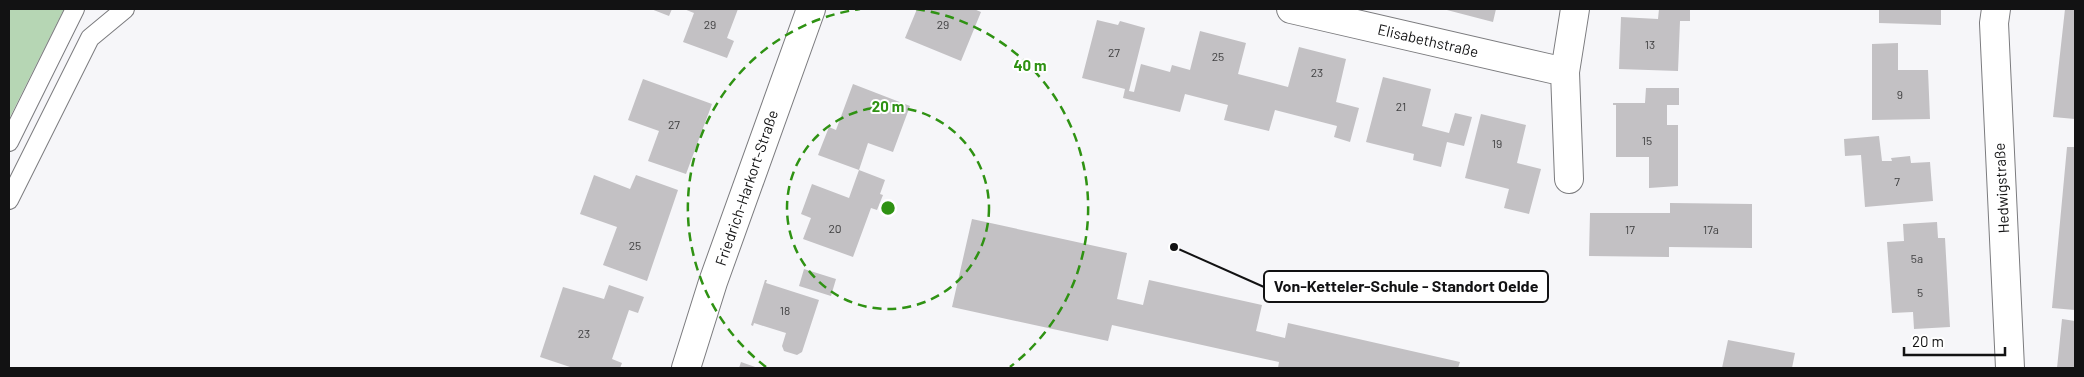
<svg xmlns="http://www.w3.org/2000/svg" width="2084" height="377" viewBox="0 0 2084 377" font-family="Barlow,sans-serif">
<style>
.green{fill:#b6d6b4}
.building{fill:#c3c1c4}
.lines{fill:none;stroke-linecap:round;stroke-linejoin:round}
.service-casing{stroke:#7b7b7e;stroke-width:20}
.minor-casing{stroke:#7b7b7e;stroke-width:30}
.service{stroke:#fff;stroke-width:18}
.minor{stroke:#fff;stroke-width:28}
.ring{fill:none;stroke:#2f9213;stroke-width:2.5;stroke-dasharray:9 6}
.labels{text-anchor:middle;stroke-width:4;stroke-linejoin:round;paint-order:stroke}
.number-label{font-size:12px;fill:#3e3e3f}
.street-label{font-size:15px;fill:#121213;stroke:#fff}
.centre{fill:#2f9213;stroke:#fff;stroke-width:2.5}
.ring-label{font-size:15px;text-anchor:middle;font-weight:bold;fill:#2f9213;stroke:#fff;stroke-width:4;stroke-linejoin:round;paint-order:stroke}
.leader{fill:none;stroke:#121213;stroke-width:2}
.callout-dot{fill:#121213;stroke:#fff;stroke-width:2}
.callout{fill:#fff;stroke:#121213;stroke-width:2}
.callout-label{font-size:16px;text-anchor:middle;font-weight:bold;fill:#121213}
</style>
<rect width="100%" height="100%" fill="#f6f6f9"/>
<path class="green" d="M9,9h55l-55,110z"/>
<path class="building" d="M651,9h21l-3,7z
M684,9h54l-11,29 7,3 -7,17 -44,-16 11,-29z
M917,9h57l7,3 -20,49 -56,-23z
M1443,9h53l-3,13z
M1659,9h31v12h-10l-2,50 -59,-2 2,-52 37,2z
M1879,9h62v16l-62,-2z
M2065,9h10v110l-22,-2z
M1097,20l21,5 2,-4 25,7 -16,63 5,1 7,-28 29,8 2,-7 18,5 10,-39 46,12 -8,31 50,13 11,-40 47,12 -10,43 23,6 -9,34 -16,-5 3,-11 -62,-16 -6,21 -45,-11 4,-15 -43,-11 -5,18 -57,-14 2,-9 -43,-11z
M1898,43v27h30l2,49 -58,1v-76z
M1383,77l48,12 -9,37 27,7 6,-20 17,4 -8,29 -17,-4 -6,25 -28,-7 1,-6 -48,-12z
M643,79l69,25 -26,70 -38,-13 11,-30 -31,-11z
M853,84l57,22 -17,46 -25,-9 -9,27 -41,-15 11,-28 7,3z
M1646,88h33v17h-12v20h11v61l-29,2v-31h-33v-52h-3v-2h32z
M1481,114l45,11 -9,38 24,6 -12,45 -25,-6 5,-19 -44,-11z
M1879,136l3,25h10l-1,-3 19,-2 1,7 19,-1 3,39 -68,6 -4,-52 -16,1 -1,-17z
M2067,147h8v163l-23,-2z
M859,170l26,10 -5,14 3,1 -6,15 -6,-2 -18,49 -50,-18 8,-21 -10,-4 11,-30 37,14z
M594,175l36,14 6,-14 42,15 -31,91 -44,-16 14,-38 -37,-13z
M1670,203l82,1v44l-83,-1v10l-80,-1 1,-43h80z
M972,219l155,34 -10,46 26,6 6,-25 113,25 -6,26 29,7 3,-15 172,39 -2,6h-180l1,-6 -167,-37 -4,16 -156,-34z
M1937,222l1,16h7l5,89 -36,2 -1,-17 -21,1 -5,-71 17,-1 -1,-17z
M804,269l32,10 -5,17 -32,-10z
M765,280h2l-1,3 53,17 -17,52 -5,3 -13,-4 -2,-5 4,-13 -32,-10 -1,3 -2,-1z
M609,285l35,12 -6,16 -9,-3 -17,49 10,4 -2,5h-47l-33,-11 23,-70 41,12z
M2062,319l13,2v47h-18z
M1728,340l67,13 -3,15h-70z
M741,362l17,6h-19z"/>
<g class="lines">
<defs>
<path id="service" d="M9,142l66,-133
M9,200l81,-162 35,-29"/>
<path id="minor" d="M1291,9l274,63
M1996,9l-2,14 16,345
M1569,179l-4,-107 10,-63
M686,368l27,-86 98,-273"/>
</defs>
<use href="#service" class="service-casing"/>
<use href="#minor" class="minor-casing"/>
<use href="#service" class="service"/>
<use href="#minor" class="minor"/>
</g>
<g class="ring">
<circle cx="888" cy="208" r="101"/>
<path d="M766 367A201 201 0 0 1 860 9M916 9A201 201 0 0 1 1010 367"/>
</g>
<g class="labels">
<g class="number-label">
<text x="710" y="29">29</text>
<text x="943" y="29">29</text>
<text x="1650" y="49">13</text>
<text x="1114" y="57">27</text>
<text x="1218" y="61">25</text>
<text x="1317" y="77">23</text>
<text x="1900" y="99">9</text>
<text x="1401" y="111">21</text>
<text x="674" y="129">27</text>
<text x="1647" y="145">15</text>
<text x="1497" y="148">19</text>
<text x="1897" y="186">7</text>
<text x="835" y="233">20</text>
<text x="1630" y="234">17</text>
<text x="1711" y="234">17a</text>
<text x="635" y="250">25</text>
<text x="1917" y="263">5a</text>
<text x="1920" y="297">5</text>
<text x="785" y="315">18</text>
<text x="584" y="338">23</text>
</g>
<g class="street-label">
<text transform="translate(1428 41) rotate(13)" y="5">Elisabethstraße</text>
<text transform="translate(747 188) rotate(-71)" y="5">Friedrich-Harkort-Straße</text>
<text transform="translate(2002 188) rotate(-93)" y="5">Hedwigstraße</text>
</g>
</g>
<circle cx="888" cy="208" r="8" class="centre"/>
<g class="ring-label">
<text x="1030" y="71">40 m</text>
<text x="888" y="112">20 m</text>
</g>
<path class="leader" d="M1174 247L1264 287"/>
<circle class="callout-dot" cx="1174" cy="247" r="5"/>
<rect class="callout" x="1264" y="271" width="284" height="31" rx="5"/>
<g class="callout-label">
<text x="1406" y="292">Von-Ketteler-Schule - Standort Oelde</text>
</g>
<rect width="2084" height="377" fill="none" stroke="#121213" stroke-width="20"/>
<path d="M1904 347v8h101v-8" fill="none" stroke="#121213" stroke-width="2.5"/>
<text x="1912" y="347" font-size="15" fill="#121213" stroke="#ffffff" stroke-width="4" paint-order="stroke">20 m</text>
</svg>
